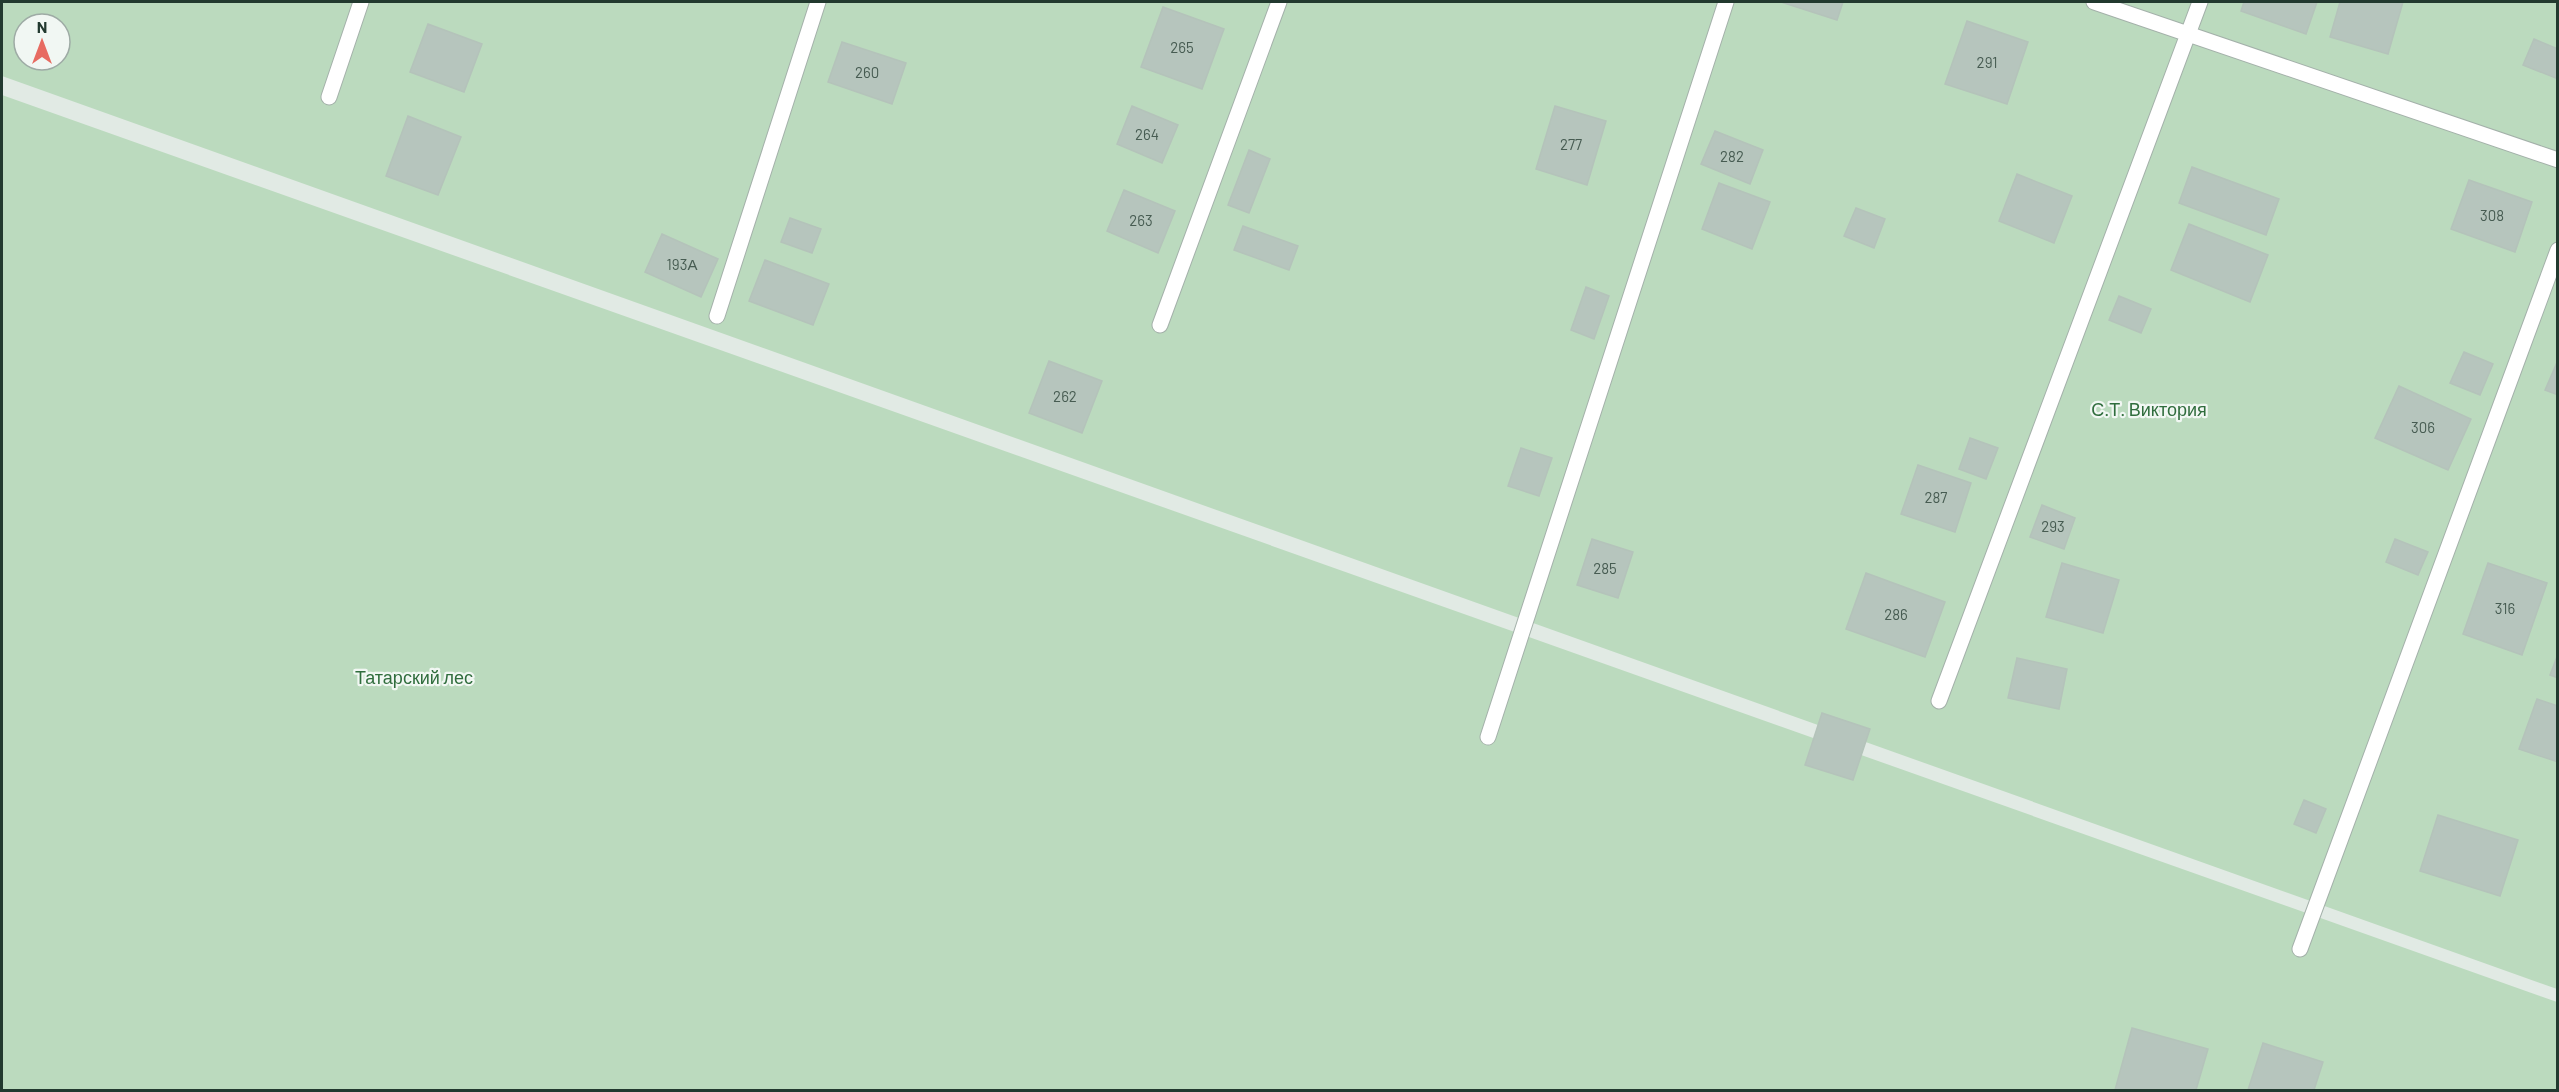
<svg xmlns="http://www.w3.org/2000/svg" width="2559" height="1092" viewBox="0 0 2559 1092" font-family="Barlow,sans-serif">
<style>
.green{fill:#bbdabe;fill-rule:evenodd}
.building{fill:#b6c5bd;stroke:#b4c3ba;stroke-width:1.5}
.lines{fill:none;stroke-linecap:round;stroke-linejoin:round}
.lane-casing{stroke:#a4b1aa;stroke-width:17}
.lane{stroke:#fff;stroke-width:15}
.labels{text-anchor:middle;stroke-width:4.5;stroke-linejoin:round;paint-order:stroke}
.number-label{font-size:15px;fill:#475c52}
.park-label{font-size:18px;fill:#306d3d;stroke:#f1f7f3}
</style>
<rect width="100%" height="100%" fill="#e1eae4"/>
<path class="green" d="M2,2h2555v987l-2555,-913zM24,24h36v36h-36z
M2,95l2555,907v88h-2555z"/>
<path class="building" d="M1781,2h62l-6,18z
M2244,2h73l-11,32 -65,-23z
M2340,2h63l-15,52 -58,-17z
M1163,7l61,22 -22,60 -61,-22z
M1967,21l61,21 -21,62 -62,-20z
M428,24l54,20 -18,48 -54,-20z
M2534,39l24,10v30l-35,-14z
M842,42l64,21 -14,41 -64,-22z
M1132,106l46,19 -16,38 -45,-19z
M1555,106l51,15 -19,64 -51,-16z
M408,116l53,21 -23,58 -52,-19z
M1715,131l48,19 -13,34 -49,-20z
M1249,150l21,9 -21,54 -21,-8z
M2192,167l87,32 -13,36 -87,-32z
M2017,174l55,22 -18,47 -55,-22z
M2469,180l63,22 -17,50 -64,-23z
M1719,183l51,19 -18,47 -50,-20z
M1124,190l51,21 -17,42 -51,-22z
M1856,208l29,11 -11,29 -30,-12z
M790,218l31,11 -9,24 -31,-11z
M2189,224l79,31 -18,47 -79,-32z
M1243,226l55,20 -9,24 -55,-20z
M662,234l56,25 -17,38 -56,-25z
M765,260l64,24 -16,41 -64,-24z
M1586,287l23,9 -15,43 -23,-9z
M2119,296l32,13 -10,24 -32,-13z
M2464,352l29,12 -13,31 -30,-12z
M2558,360v35l-13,-5z
M1049,361l53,20 -20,52 -53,-20z
M2399,386l72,33 -23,51 -73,-32z
M1970,438l28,10 -12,31 -27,-10z
M1521,448l31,10 -13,38 -31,-10z
M1918,465l53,18 -16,49 -54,-18z
M2042,505l33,13 -11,31 -34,-12z
M1592,539l41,13 -15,46 -41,-13z
M2395,539l33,13 -10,23 -32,-13z
M2062,563l57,17 -16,53 -57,-16z
M2488,563l59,20 -25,72 -59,-21z
M1866,573l79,29 -20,55 -79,-28z
M2558,654v24l-8,-3z
M2017,658l50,11 -8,40 -51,-11z
M2537,699l21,7v56l-39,-13z
M1822,713l48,16 -17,51 -48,-15z
M2304,800l22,9 -10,24 -22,-9z
M2438,815l80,25 -18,56 -80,-25z
M2132,1028l76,21 -12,41h-81z
M2263,1043l60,19 -9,28h-66z"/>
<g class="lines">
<defs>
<path id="lane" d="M2094,2l464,158
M329,97l32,-95
M717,316l101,-314
M1160,325l119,-323
M1939,701l261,-699
M1488,737l238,-735
M2300,949l258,-699"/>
</defs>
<use href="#lane" class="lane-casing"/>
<use href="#lane" class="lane"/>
</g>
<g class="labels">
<g class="number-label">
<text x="1182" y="53">265</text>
<text x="1987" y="68">291</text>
<text x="867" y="78">260</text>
<text x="1147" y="140">264</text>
<text x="1571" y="150">277</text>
<text x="1732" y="162">282</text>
<text x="2492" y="221">308</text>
<text x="1141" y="226">263</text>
<text x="682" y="270">193А</text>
<text x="1065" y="402">262</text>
<text x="2423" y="433">306</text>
<text x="1936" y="503">287</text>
<text x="2053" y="532">293</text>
<text x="1605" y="574">285</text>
<text x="2505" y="614">316</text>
<text x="1896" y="620">286</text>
</g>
<g class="park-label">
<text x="2149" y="416">С.Т. Виктория</text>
<text x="414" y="684">Татарский лес</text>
</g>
</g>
<rect width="2559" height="1092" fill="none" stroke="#22392f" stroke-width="6"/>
<g transform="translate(42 42)"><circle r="28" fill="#f1f7f3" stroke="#9eaba5" stroke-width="1.5"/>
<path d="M0-4.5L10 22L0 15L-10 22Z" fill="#e76b61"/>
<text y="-9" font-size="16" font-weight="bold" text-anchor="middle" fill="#22392f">N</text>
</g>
</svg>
